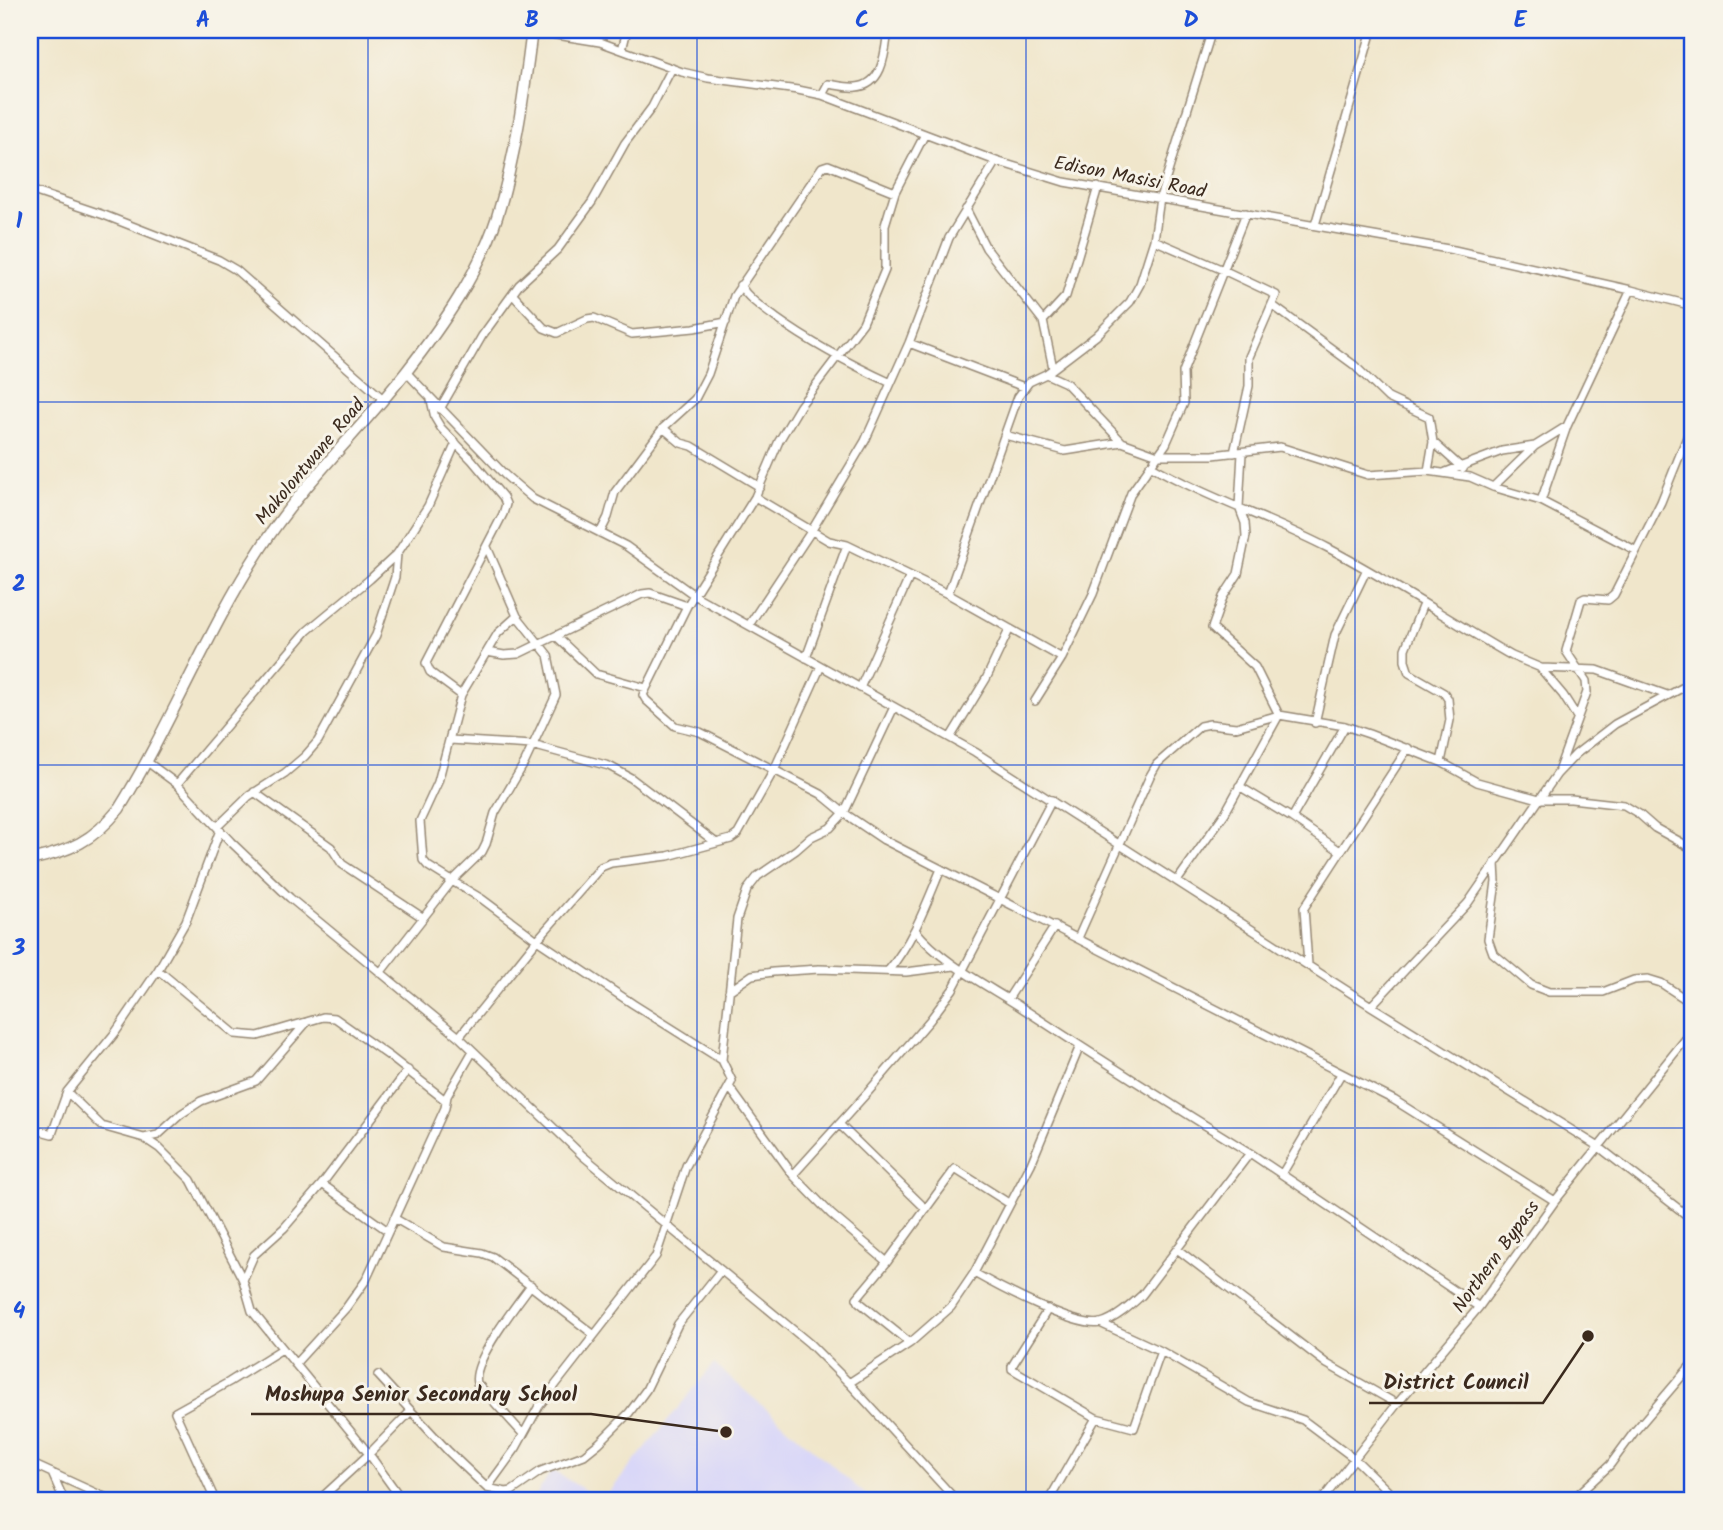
<svg xmlns="http://www.w3.org/2000/svg" width="1723" height="1530" viewBox="0 0 1723 1530" font-family="Kalam,sans-serif">
<style>
.built{fill:#d9d7f8}
.lines{fill:none;stroke-linecap:round;stroke-linejoin:round}
.minor-casing{stroke:#968874;stroke-width:10}
.secondary-casing{stroke:#968874;stroke-width:13}
.minor{stroke:#fff;stroke-width:7}
.secondary{stroke:#fff;stroke-width:10}
.grid{fill:none;stroke:#1d4ed8;stroke-width:2;stroke-opacity:0.55}
.labels{text-anchor:middle;stroke-width:6;stroke-linejoin:round;paint-order:stroke}
.street-label{font-size:19px;fill:#3b2a1e;stroke:#f7f3e8}
.leader{fill:none;stroke:#3b2a1e;stroke-width:2.5}
.callout-dot{fill:#3b2a1e;stroke:#f7f3e8;stroke-width:2.5}
.callout-label{font-size:21px;text-anchor:middle;font-weight:bold;fill:#3b2a1e;stroke:#f7f3e8;stroke-width:6;stroke-linejoin:round;paint-order:stroke}
.neatline{fill:none;stroke:#1d4ed8;stroke-width:2.5}
.grid-label{font-size:23px;text-anchor:middle;font-weight:bold;fill:#1d4ed8}
</style>
<rect width="100%" height="100%" fill="#f7f3e8"/>
<filter id="ink" filterUnits="userSpaceOnUse"><feTurbulence type="fractalNoise" baseFrequency=".0143" numOctaves="2"/><feDisplacementMap in="SourceGraphic" scale="14" xChannelSelector="R" yChannelSelector="G"/><feConvolveMatrix kernelMatrix="1 2 1 2 8 2 1 2 1" color-interpolation-filters="sRGB"/></filter>
<filter id="wash" filterUnits="userSpaceOnUse"><feTurbulence type="fractalNoise" baseFrequency=".00686" numOctaves="4" result="noise"/><feDisplacementMap in="SourceGraphic" scale="28" xChannelSelector="R" yChannelSelector="G"/><feGaussianBlur stdDeviation="1.57" result="paint"/><feColorMatrix in="noise" values="0 0 0 0 0 0 0 0 0 0 0 0 0 0 0 0 0 1.4 0 .05"/><feComposite in="paint" operator="in"/></filter>
<g filter="url(#wash)">
<rect width="100%" height="100%" fill="#f0e6cb"/>
<path class="built" d="M714,1364l158,136h-269z
M552,1470l49,30h-68z"/>
</g>
<g filter="url(#ink)">
<g class="lines">
<defs>
<path id="minor" d="M1676,30l17,3
M532,31l68,11 82,30 26,6 90,12 24,5 174,66 68,21 390,68 177,40 62,16
M622,50l5,-20
M822,95l6,-11c9,1 19,4 28,3 28,-2 29,-36 32,-57
M30,190l74,25 115,45 17,10 147,129
M966,209l20,39 57,73 10,47
M1315,225l57,-195
M1154,240l69,30 53,25 -27,62v29l-15,67
M740,285c9,15 23,23 36,33 36,26 74,46 115,65
M513,295l31,33 13,5 30,-14 7,-1 38,16 62,-6 32,-6
M1272,305l82,60 34,33 41,19 4,25 -5,29
M1043,321l23,-25 32,-109
M909,343l115,44
M406,372l99,103 28,24 93,47 68,49 281,157 396,254 228,141 94,73
M1046,374l20,9 56,59 36,13h55l67,-8 88,28 60,-4 42,6 23,10 48,14 94,49
M431,400l4,18 6,10 31,32 31,37 3,7 -3,10 -77,149 4,9 31,23
M440,409l42,-73 37,-51 39,-36 34,-47 33,-59 27,-36 20,-39
M663,428l18,15 11,3 68,41
M1005,435l60,16 57,-9
M1433,442l30,27
M1150,465c57,33 120,53 178,83 63,33 123,73 184,108l29,12 56,2 70,25
M1446,472l56,-21 33,-5
M1493,487l42,-41 32,-20
M755,497l74,44 18,4 101,49 114,64
M1541,501l26,-75 64,-136
M600,533l8,-16 7,-25 48,-64 32,-29 13,-25 26,-78 88,-129 6,-2 67,27
M948,594l70,-197 11,-15 17,-8 50,-38 34,-34 10,-18 14,-44 6,-42 52,-168
M1423,604l-18,45v12l4,12 35,20 4,6 2,21 -9,42
M517,616l31,39 8,40 -31,67 -30,51 -9,31 -4,8 -30,29 30,18 55,41 64,-73 10,-4 57,-7 63,-17 7,-5 36,-64 47,-104
M749,625l63,-95 53,-89 44,-98 40,-105 47,-77
M556,636l40,38 50,14
M487,652l17,3 14,-1 124,-60 8,-1 37,13
M806,658l41,-113
M1541,669l22,26 14,22
M860,688l50,-112
M1035,701l27,-43 31,-64 38,-101 35,-49 18,-41 -1,-31 63,-159
M894,707l-50,106 40,27 510,260 161,101
M1315,723l20,-88 31,-64
M950,738l36,-59 23,-49
M450,740l82,5 77,21 22,12 84,64
M146,761l31,23 54,58 59,56 169,139 124,119 226,187 40,40 107,117
M1559,769l28,-77 -1,-11 -20,-30 15,-51 4,-2 23,2 6,-5 47,-93 32,-80
M177,784l130,-153 63,-52 27,-25 31,-48 28,-63
M1239,786l53,32 48,33
M254,792l77,55 11,17 80,53
M1292,818l53,-92
M217,827l32,-31 36,-23 20,-17 13,-15 58,-106 19,-58 2,-23
M1495,863l1,19 -8,57 5,14 38,32 18,7h54l31,-12 14,-1 13,4 32,21
M1177,881l48,-68 54,-98 -24,-48 -43,-39 11,-31 15,-23 8,-38 -1,-13 -6,-16 3,-54
M1078,938l72,-162 7,-12 43,-38 10,-2 26,3 43,-12 66,11 24,8 72,28 36,20 62,17h32l53,6 15,9 16,14 38,21
M1308,965l-4,-57 104,-160
M158,970l77,64 23,2 65,-19 12,1 54,38 56,44
M888,971c25,-30 38,-66 53,-102
M380,973l72,-92 -24,-15 -5,-6 -3,-39 18,-39 23,-87 37,-62 19,-17 -30,-69
M729,991l23,-16 21,-3 46,-3 87,3 48,-6
M1008,999l47,-73
M1371,1006l97,-103 89,-129 19,-20 39,-30 78,-42
M459,1037l78,-97 96,64 89,56 10,21 -46,85 -30,90 -117,150 -23,42 -29,40
M722,1060l15,-141 10,-29 11,-14 38,-26 15,-13 19,-9 14,-15 -23,-19 -121,-62 -25,-6 -29,-26 -3,-5 44,-89 68,-109 24,-56 21,-35 63,-83 22,-53v-45l10,-33 30,-58
M730,1088l63,87
M67,1092l35,34 42,12 15,10 32,32 52,100 9,31 117,143 33,46
M839,1124l87,85
M30,1128l22,6 15,-42 48,-59 43,-63 28,-49 34,-91
M144,1138l14,-3 23,-21 20,-13 55,-20 51,-59
M1250,1153l229,154
M1282,1174l59,-100
M322,1184l66,47
M394,1218l50,29 38,6 11,4 100,77
M1177,1249l150,115 70,40
M887,1262l68,-93 55,35
M974,1273l57,-109 49,-118
M243,1280l11,-25 30,-27 38,-44 86,-114
M1048,1309l-36,57v3l84,49 -47,82
M1100,1323l61,28 88,51 54,18 52,39 42,41
M910,1343l41,-36 23,-34c23,13 103,56 127,50 15,-4 30,-18 41,-28l108,-142c-78,-48 -155,-97 -231,-147 -36,-23 -77,-43 -104,-76
M295,1364l51,-56 20,-28 79,-172 2,-12 26,-45
M378,1375l70,76 39,37 19,4 6,-1 29,-20 43,-16 15,-12 30,-30 17,-23 32,-66 43,-54
M849,1383l61,-40 -51,-41 -2,-4 30,-36 -56,-48 -38,-39 75,-83 62,-72 23,-31 99,-189
M1096,1418l38,10 27,-77
M523,1434l-46,-51c-6,-21 40,-79 54,-98
M30,1463l81,37
M52,1473l12,27
M215,1500l-40,-88 54,-30 53,-33
M319,1500l50,-46 42,-43
M1322,1500l75,-96 82,-97 76,-106 138,-171
M1572,1500l38,-35 25,-34 58,-68"/>
<path id="secondary" d="M30,860c40,-9 63,-19 89,-51 52,-84 88,-178 142,-261 41,-64 98,-116 145,-176 36,-46 73,-99 91,-155 19,-61 27,-124 35,-187"/>
</defs>
<use href="#minor" class="minor-casing"/>
<use href="#secondary" class="secondary-casing"/>
<use href="#minor" class="minor"/>
<use href="#secondary" class="secondary"/>
</g>
</g>
<path class="grid" d="M368,30v1470M697,30v1470M1026,30v1470M1355,30v1470M30,402h1663M30,765h1663M30,1128h1663"/>
<g class="labels">
<g class="street-label">
<text transform="translate(1130 176) rotate(11)" y="7">Edison Masisi Road</text>
<text transform="translate(309 461) rotate(-50)" y="7">Makolontwane Road</text>
<text transform="translate(1495 1256) rotate(-54)" y="7">Northern Bypass</text>
</g>
</g>
<path class="leader" d="M1588 1336L1543 1403H1369M726 1432L591 1414H251"/>
<g class="callout-dot">
<circle cx="1588" cy="1336" r="7"/>
<circle cx="726" cy="1432" r="7"/>
</g>
<g class="callout-label">
<text x="1456" y="1389">District Council</text>
<text x="421" y="1401">Moshupa Senior Secondary School</text>
</g>
<rect width="1723" height="1530" fill="none" stroke="#f7f3e8" stroke-width="77"/>
<rect x="38" y="38" width="1646" height="1454" class="neatline"/>
<g class="grid-label">
<text x="203" y="27">A</text>
<text x="532" y="27">B</text>
<text x="862" y="27">C</text>
<text x="1191" y="27">D</text>
<text x="1520" y="27">E</text>
<text x="19" y="228">1</text>
<text x="19" y="591">2</text>
<text x="19" y="955">3</text>
<text x="19" y="1318">4</text>
</g>
</svg>
